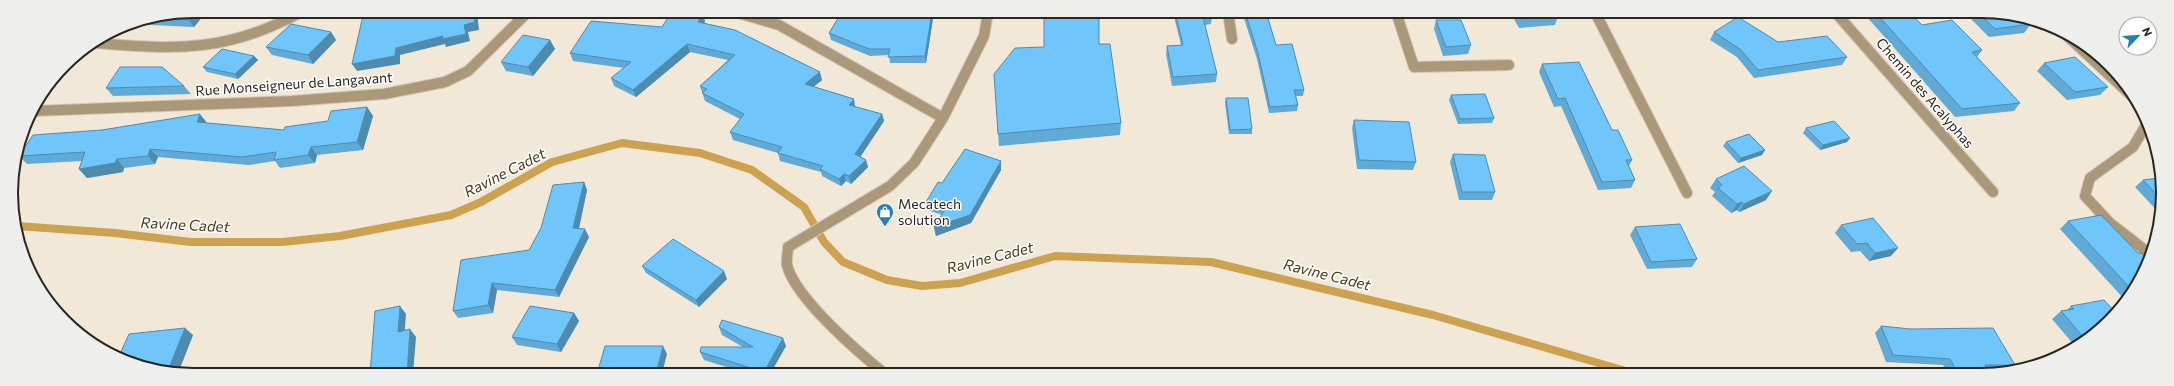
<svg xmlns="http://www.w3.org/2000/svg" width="2174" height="386" viewBox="0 0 2174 386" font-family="Commissioner,sans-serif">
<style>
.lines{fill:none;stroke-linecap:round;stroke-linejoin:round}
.stream{stroke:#cca250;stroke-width:8}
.minor-casing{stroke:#cec5b6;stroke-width:12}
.minor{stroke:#aa9878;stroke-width:10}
.wall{fill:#60aad7}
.shaded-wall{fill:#4e8baf}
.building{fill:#70c6fa;stroke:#4e8baf}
.labels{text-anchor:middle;stroke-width:3;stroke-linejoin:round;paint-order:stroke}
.street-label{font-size:14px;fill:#29251f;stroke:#fff}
.poi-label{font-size:14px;fill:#29251f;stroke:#fff;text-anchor:start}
.water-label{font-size:15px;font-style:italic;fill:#4b3916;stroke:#fff}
.rim{fill:none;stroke:#29251f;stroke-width:2}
</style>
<rect width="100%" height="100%" fill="#f2e8d7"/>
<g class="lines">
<path class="stream" d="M17,226l98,7 76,9h91l58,-6 111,-21 30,-13 71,-40 70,-19 78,10 52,17 52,37 20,35 19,20 44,18 35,6 38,-3 95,-27 156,6 222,53 203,59"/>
<defs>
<path id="minor" d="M731,11l48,14 164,93
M1228,12l4,27
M1396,12l18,55 95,-2
M1595,12l92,181
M1835,12l158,180
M2064,33l69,64
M96,43c82,7 133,9 207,-32
M33,111l259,-10 92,-7 61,-12 23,-11 61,-60
M2146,125l-13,22 -43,31 -5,18 25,27 40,31
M885,374c-27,-22 -90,-76 -98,-109 -1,-5 1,-12 1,-18l102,-61 24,-23 29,-45 41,-82 4,-24"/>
</defs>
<use href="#minor" class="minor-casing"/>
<use href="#minor" class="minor"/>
</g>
<path class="wall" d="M193,11h82l-1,2h-61l-2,3h-8l-9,11 -64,-3z
M842,12h92l-8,51h-36l-1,-8 -19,1 -39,-16 -2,-7z
M1173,12h38l1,4 -1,8 -6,1 12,49 -1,8 -44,4 -6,-32 1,-8 14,-1z
M1242,12h24l10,33 28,45 -1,6h-7l2,9 -1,6 -28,2 -12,-54z
M1510,12h46l2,4 -3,9 -36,3z
M1867,12h42l13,13 60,25 -5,7 43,46 -6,8 -59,6 -88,-100 2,-3z
M1964,12l41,1 26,11 -7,9 -35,4z
M703,14l2,8 -1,1 118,57 -9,7 42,20 27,7 2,7 -24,36 6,3 2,7 -17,17 -5,-3 -5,5 -19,-10 -1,-4 -41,-11 -2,-8 -45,-13 -3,-8 10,-13 -35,-18 -5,-15 28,-26 -38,-8 -54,45 -22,-11 -3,-8 13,-10 -51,-7 -3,-8 92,-26z
M1436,20l35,25 -3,9 -25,2 -9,-27z
M331,32l5,8 -23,24 -41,-9 -6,-8z
M1714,32l64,10 69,15 -5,8 -88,13 -17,-21 -27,-17z
M550,40l5,9 -22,27 -27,-5 -5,-9z
M1099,44l22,79 -1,12 -121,11 -5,-72z
M254,56l4,4 -20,19 -31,-7 -4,-5z
M2044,63l64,24 -8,8 -33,5 -30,-29z
M1542,64l70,66 20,30 -3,6 6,14 -4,8 -33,2 -37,-84 -7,1 -15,-35z
M184,86l7,8 -78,2 -7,-8z
M1451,95l43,23 -2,5 -34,1 -9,-24z
M1226,98l26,31v5h-23l-4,-31z
M367,107l6,9 -10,34 -46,5 -2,8 -35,5 -5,-7 -26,4 -91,-8 -3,7 -31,4 -1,4 -36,6 -8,-9 3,-8 -55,3 -8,-8 83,-26 105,-7 77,7 44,-9z
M1354,120l62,42 -3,8 -56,-1 -5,-41z
M1806,128l44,10 -3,4 -27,8 -17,-17z
M1726,142l36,13 -24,8 -15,-17z
M1453,154l42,38 -3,8h-33l-9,-38z
M1001,170l-30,53 -35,13 -2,-9 8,-12 -14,-5 -2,-8 16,-19z
M2159,178l2,37 -26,-28 8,-7z
M1716,179l50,21 -27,12 -2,-2 -6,3 -19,-17 3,-4 -5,-4z
M584,182l3,8 -8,39 10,8 -30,60 -62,-7 -4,23 -35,5 -5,-7 76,-61z
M2068,221l70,32 6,20 -19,27 -65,-71z
M1841,225l50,31 -22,5 -9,-10 -9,1 -16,-19z
M1635,227l62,32 -5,8 -45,2 -17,-34z
M642,266l85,13 -28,28 -53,-34z
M2071,306l39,16 -35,24 -23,-27 9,-8 6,-1z
M574,313l5,8 -18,31 -44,-7 -5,-8z
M1881,326l134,39 -6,5 -5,2h-15l1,3h-42l-5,-10 -57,-3 -11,-29z
M719,327l67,19 -16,28h-21l-45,-14 -4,-8 43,-5 -21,-12z
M193,335l-15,38h-9l-50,-17z"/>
<path class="shaded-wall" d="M195,11h4l4,5 -9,11 -6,-8z
M207,11h5l1,2 -2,3z
M474,11h3l2,19 -11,2 2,9 -24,6 -1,-3 -45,11v9l-43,7 -5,-7 44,-16 68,-23z
M932,12h2l-8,51 -1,-7z
M703,14l2,8 -5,8 -2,-8z
M331,32l5,8 -23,24 -5,-9z
M550,40l5,9 -22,27 -5,-9z
M687,44l3,8 -54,45 -3,-7z
M254,56l4,4 -20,19 -3,-5z
M820,72l2,8 -15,12 -2,-8z
M854,99l1,7 -4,7 -2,-8z
M367,107l6,9 -10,34 -6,-8z
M200,114l7,9 -10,-1z
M882,114l2,7 -27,41 -2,-8z
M1850,138l-3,4 -27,8 3,-5z
M311,147l6,8 -2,8 -7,-8z
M150,149l8,8 -3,7 -7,-8z
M1765,150l-3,5 -24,8 3,-5z
M117,159l7,9 -1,4 -36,6 -8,-9z
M866,160l2,7 -17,17 -2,-8z
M1001,161v9l-30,53 -35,13 -2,-9z
M844,174l2,7 -5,5 -2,-7z
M584,182l3,8 -10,46 -4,-8z
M1772,191l-6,9 -27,12 5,-8z
M1742,202l-5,8 -6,3 6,-9z
M585,229l4,8 -30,60 -4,-7z
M1898,248l-7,8 -22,5 6,-8z
M724,271l3,8 -28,28 -3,-7z
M492,283l5,7 -4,23 -5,-8z
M400,306l6,8 -2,26 -6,-8z
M574,313l5,8 -18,31 -4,-8z
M185,328l8,7 -15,38h-2l-7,-5z
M410,329l6,8 -3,37h-6z
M783,338l3,8 -16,28h-5l-1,-2z
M663,346l4,8 -5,20h-6z"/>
<path class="building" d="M193,11h2l-7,8 -29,-1z
M364,11h110l1,11 -11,3 2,9 -24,5 1,-3 -47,12 -1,8 -43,8z
M672,11h26l5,3 -5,8 37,8 85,42 -15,12 49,15 -5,6 33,9 -27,40 11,6 -17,16 -5,-2 -5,5 -19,-10 3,-3 -45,-13 4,-6 -52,-15 14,-18 -42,-21 5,-4 -7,-3 35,-31 -48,-11 -54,46 -22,-12 20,-16 -61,-9 21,-32 71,6z
M842,12h90l-7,44 -37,1 2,-8h-21l-40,-16z
M1044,12h55v32h11l11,79 -123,11 -4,-60 21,-26 29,-1z
M1175,12h36l1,4 -9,1 14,57 -44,3 -6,-31 16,-1z
M1245,12h21l10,33 16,-1 12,46h-10l4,15 -28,2 -12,-54z
M1518,12h38l2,4 -36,3z
M1875,12h34l13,13 30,-5 30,30 -10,2 48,51 -58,6z
M1979,13h26l22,7 4,4 -36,5z
M1738,17l40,25 49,-6 20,21 -89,13 -17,-20 -27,-18z
M1436,20h25l10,25 -25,2z
M291,24l40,8 -23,23 -42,-8z
M523,35l27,5 -22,27 -27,-5z
M222,49l32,7 -19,18 -32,-7z
M2075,57l33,30 -33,5 -31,-29z
M1579,62l33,68h6l14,30h-6l9,20 -33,2 -37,-84 -7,1 -16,-35z
M120,67h42l22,19 -78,2z
M1485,94l9,24 -34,1 -9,-24z
M1226,98h22l4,31 -22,1z
M367,107l-10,35 -46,5 -3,8 -34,5 2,-8 -34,5 -92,-8 -2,7 -31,3 -2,4 -36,6 6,-17 -66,4 14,-21 69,-5 98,-16 -3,8 87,8 1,-3 43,-6 3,-10z
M1354,120l55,2 7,40 -57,-2z
M1834,121l16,17 -27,7 -17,-17z
M1749,134l16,16 -24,8 -15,-16z
M965,149l36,12 -31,54 -36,12 12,-19 -20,-6 12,-20 4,1z
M1453,154l32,1 10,37h-33z
M1744,166l28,25 -28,13 -2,-2 -5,2 -19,-16 4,-3 -6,-6z
M2159,178l1,20 -17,-18z
M584,182l-11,46 12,1 -30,61 -63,-7 -4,22 -35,6 8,-51 68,-10 12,-22 12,-43z
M2101,215l37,38h3l7,7 -4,13 -12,17 -64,-69z
M1873,218l25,30 -23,5 -8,-10 -10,1 -16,-19z
M1680,224l17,35 -46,3 -16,-35z
M673,239l51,32 -28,29 -54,-34z
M2104,300l12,13 -6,9 -25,17 -24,-28 13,-2 -3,-3z
M400,306l-2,26 12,-3 -3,45h-37l5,-63z
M530,306l44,7 -17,31 -45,-7z
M722,320l61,18 -19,34 -64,-20 1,-5h52l-34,-20z
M1881,326l30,3 82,-1 22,37h-30l5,10h-31l-9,-16 -57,-4z
M185,328l-16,40 -12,1 -38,-13 10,-22z
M605,346h58l-7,28h-59z"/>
<defs>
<symbol id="shop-pin" viewBox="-11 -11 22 30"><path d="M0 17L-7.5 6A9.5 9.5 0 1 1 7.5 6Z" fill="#2980af" stroke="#fff"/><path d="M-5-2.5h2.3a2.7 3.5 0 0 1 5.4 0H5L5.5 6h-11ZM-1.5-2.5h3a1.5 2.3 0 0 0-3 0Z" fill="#fff"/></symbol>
</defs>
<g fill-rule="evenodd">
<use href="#shop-pin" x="875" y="202" width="20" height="27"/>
</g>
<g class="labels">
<g class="street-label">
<text transform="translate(294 84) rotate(-4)" y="5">Rue Monseigneur de Langavant</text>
<text transform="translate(1925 93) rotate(49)" y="5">Chemin des Acalyphas</text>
</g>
<g class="poi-label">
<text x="898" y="209">Mecatech<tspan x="898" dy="16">solution</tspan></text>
</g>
<g class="water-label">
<text transform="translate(505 173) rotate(-27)" y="5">Ravine Cadet</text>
<text transform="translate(185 225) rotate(3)" y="5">Ravine Cadet</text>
<text transform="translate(990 258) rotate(-14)" y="5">Ravine Cadet</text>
<text transform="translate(1327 275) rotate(14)" y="5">Ravine Cadet</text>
</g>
</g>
<path d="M0 0H2174V386H0ZM193 18H1981A175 175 0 0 1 2156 193V193A175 175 0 0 1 1981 368H193A175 175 0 0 1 18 193V193A175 175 0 0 1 193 18Z" fill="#eeeeed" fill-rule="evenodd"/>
<path class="rim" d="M193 18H1981A175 175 0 0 1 2156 193V193A175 175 0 0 1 1981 368H193A175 175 0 0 1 18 193V193A175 175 0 0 1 193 18Z"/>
<g transform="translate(2138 36) rotate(65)"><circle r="19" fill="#ffffff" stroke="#a9a8a5"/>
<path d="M0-3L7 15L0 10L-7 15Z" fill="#2980af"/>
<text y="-6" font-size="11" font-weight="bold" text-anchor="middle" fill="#29251f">N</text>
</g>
</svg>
